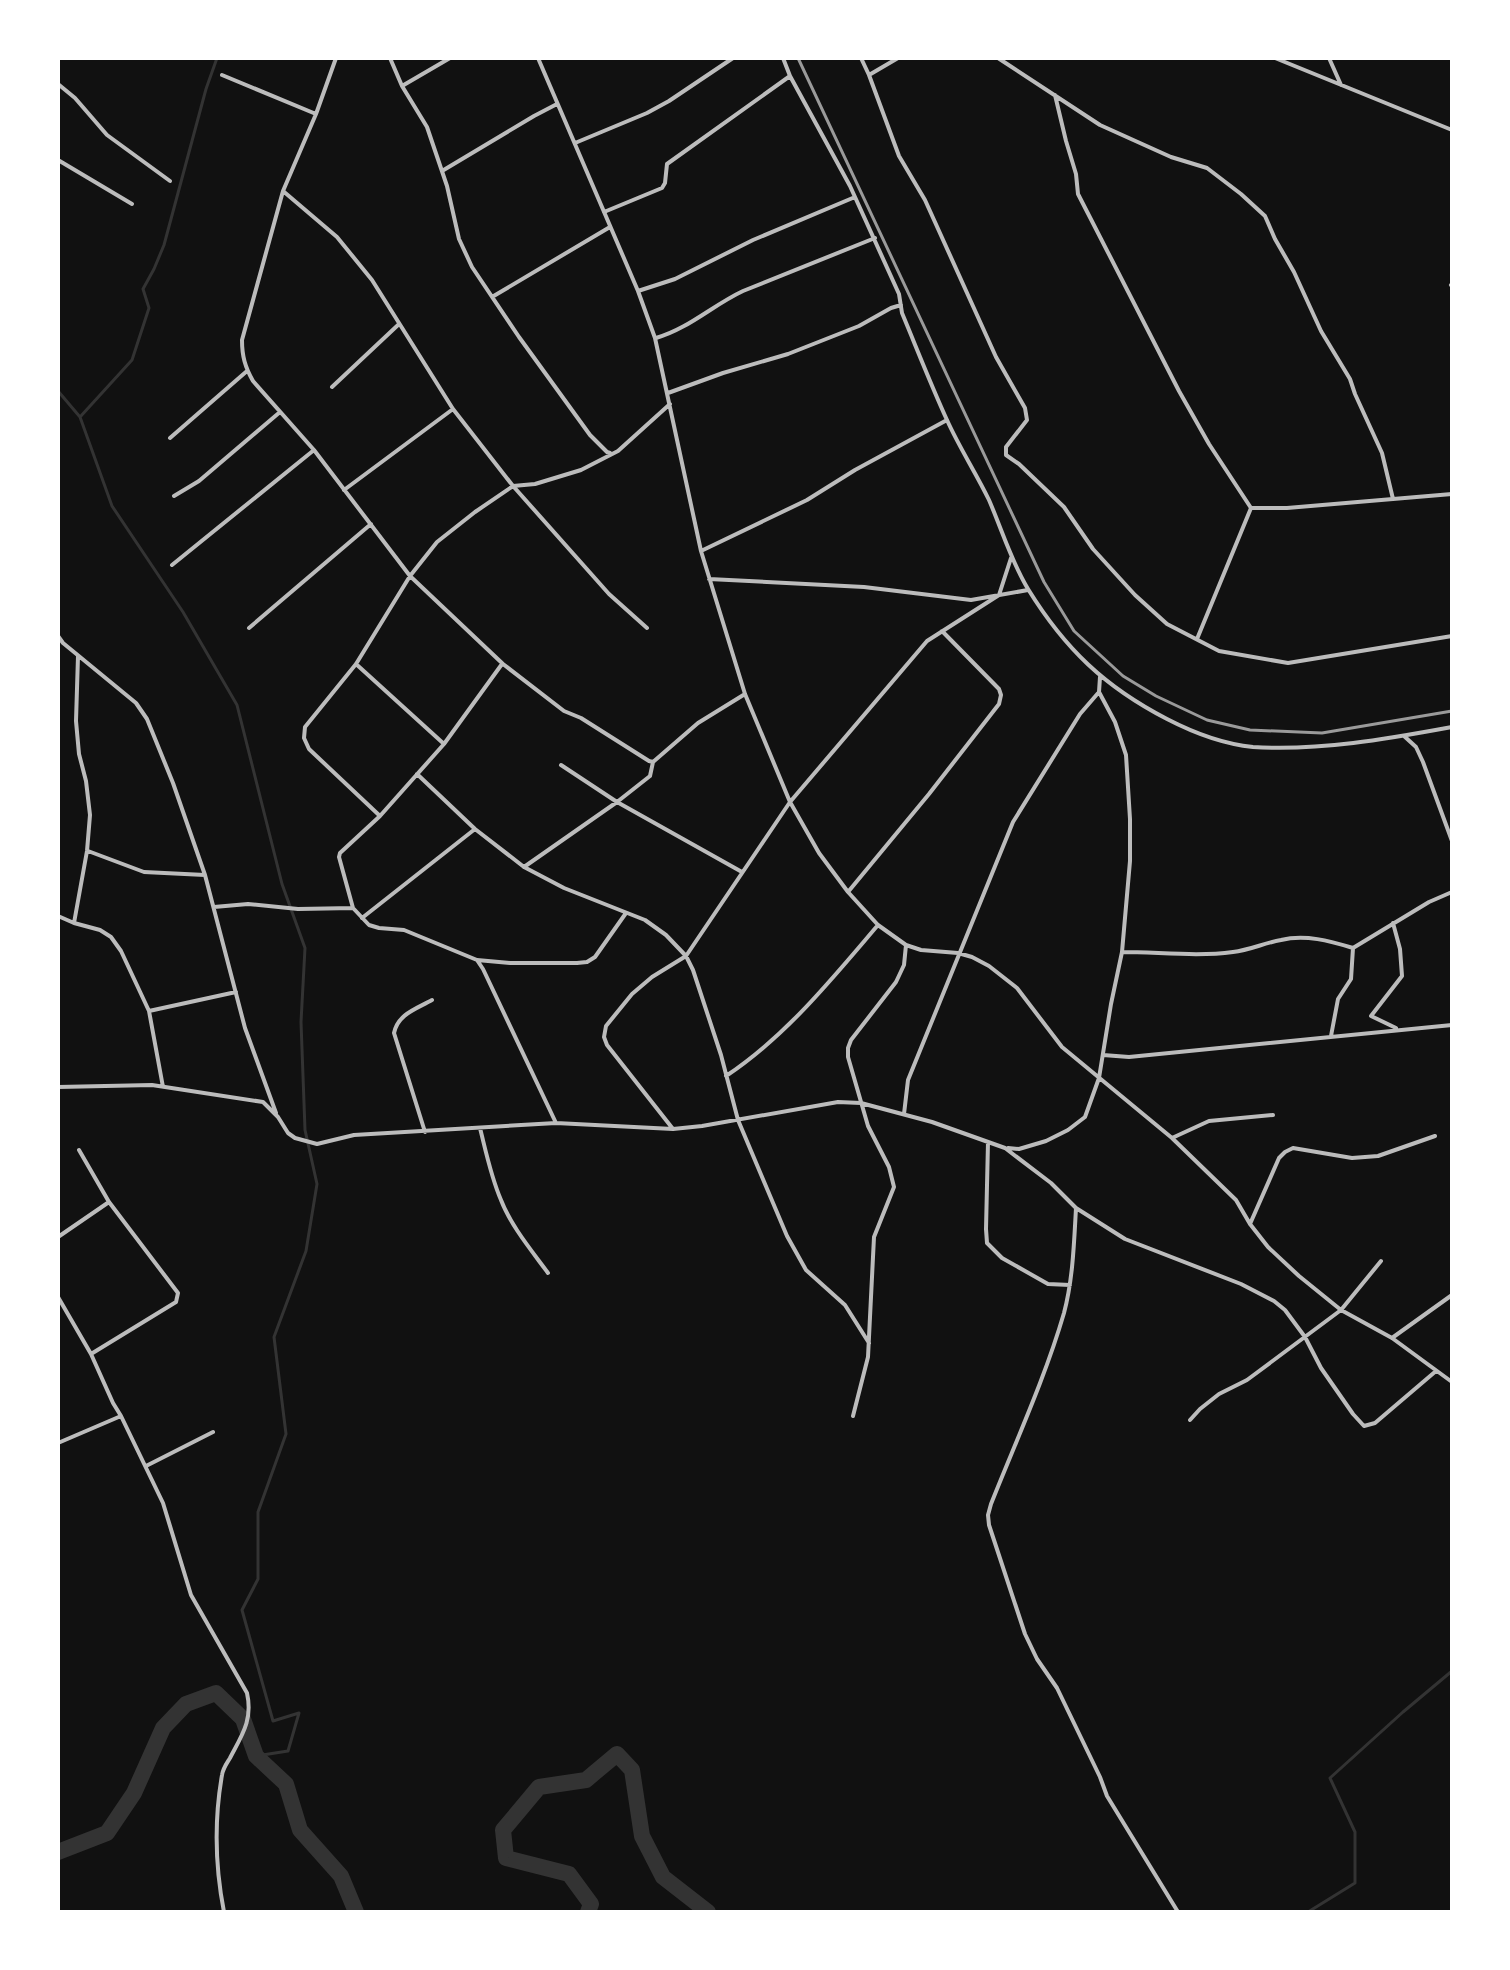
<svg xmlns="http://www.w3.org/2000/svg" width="1510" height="1970" viewBox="0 0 1510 1970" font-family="'Roboto Condensed',sans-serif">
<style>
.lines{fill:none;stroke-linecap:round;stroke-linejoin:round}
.stream{stroke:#333;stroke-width:3}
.river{stroke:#333;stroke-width:16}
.minor{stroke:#bcbcbc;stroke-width:4}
.rail{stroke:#9a9a9a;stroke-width:3}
</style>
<rect width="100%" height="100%" fill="#111"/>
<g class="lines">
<path class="stream" d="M58,391l22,26 32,89 71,106 54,93 45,179 23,64 -4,74 4,108 12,54 -11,67 -32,86 12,97 -28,78v67l-16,31 31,111 26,-8 -11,38 -32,5
M80,417l52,-57 17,-52 -6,-19 11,-20 10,-24 42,-156 11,-31
M1308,1912l47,-29v-51l-25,-54 73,-66 49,-41"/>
<path class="river" d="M58,1852l49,-19 27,-40 29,-65 23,-24 30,-11 27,26 13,37 30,28 14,46 41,46 15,36
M588,1912l3,-8 -22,-30 -63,-16 -3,-28 36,-43 47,-7 31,-26 15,16 10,66 21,41 45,35"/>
<path class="minor" d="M336,58l-20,56 -33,77 -41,149c0,16 3,27 11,41l61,69 96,126 93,88 61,47 17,7 68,43 4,1
M390,58l12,28 25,41 20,59 12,53 13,28 47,70 71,98 17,17 3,1
M538,58l100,233 17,47 46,213 44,143 45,108 29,51 29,39 30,33 28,20 15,5 37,3 14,4 17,9 28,22 45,59 110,91 64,62 14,24 18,23 31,29 42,34 51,28 60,44
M783,58l7,18 60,110 49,108 3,19c15,36 29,72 45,107 12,27 29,53 42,80 13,30 22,61 39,89 37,60 77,98 139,130 27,14 56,25 86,28 67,4 134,-8 199,-20
M861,58l8,17
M898,58l-29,17 30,81 26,44 71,157 29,51 2,12 -21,27v8l13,9 45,43 29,42 42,46 32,29 52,27 69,12 164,-27
M998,58l102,67 71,32 36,11 34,26 24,22 10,23 19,33 27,59 29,48 5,15 27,59 11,46 59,-5
M1275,58l177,72
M1329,58l12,27
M222,75l94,39
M58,84l17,14 32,37 63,46
M402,86l48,-28
M1055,95l11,46 10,33 2,20 101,197 30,53 42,64
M575,143l72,-30 22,-12 64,-43
M58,160l74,44
M442,171l92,-55 23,-12
M283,191l54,46 35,43 81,129 60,77 96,108 38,34
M604,212l58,-24 3,-5 2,-19 123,-88
M1451,285l1,1
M638,291l37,-12 78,-39 102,-43
M492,297l118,-70
M656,338c32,-9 57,-33 87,-47l132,-53
M332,387l66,-62
M668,393l55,-20 65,-19 71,-28 32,-18 10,-3
M170,438l77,-67
M344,490l109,-81
M174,496l25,-15 81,-69
M1252,508h35l106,-9
M701,551l106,-51 48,-30 92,-50
M172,565l142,-115
M709,579l155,8 107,13 57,-10
M249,628l122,-104
M58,636l5,7 73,60 11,16 26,64 32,92 40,153 31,85
M1197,639l54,-131
M356,664l88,80
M502,664l-58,80 -64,72 -40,37 -1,4 14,51 16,17 10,3 25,2 73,30 6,9 73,154
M1404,736l12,11 7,15 29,79
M561,765l56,37 125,70
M417,774l58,55 49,38 40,21 81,32 21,15 20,21 7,14 28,85 17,65 49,116 19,34 39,35 24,38
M380,816l-71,-67 -5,-11 1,-11 51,-63 54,-88 27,-34 38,-30 38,-26 22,-2 46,-14 37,-19 52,-47
M88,851l56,21 61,3
M524,867l93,-65 33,-26 3,-14 45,-39 47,-29
M848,892l81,-98 70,-90 2,-9 -2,-6 -57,-58
M214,907l34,-3 50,5 55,-1
M58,916l16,7 26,7 11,7 10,14 28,60 14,76
M362,918l113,-89
M74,923l13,-72 3,-36 -4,-34 -7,-27 -3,-33 2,-65
M1393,923l7,26 2,27 -31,40 25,12
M1122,952c36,0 75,5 111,0 17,-2 31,-9 48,-12 24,-6 49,1 72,8
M477,960l33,3h67l10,-1 8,-5 31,-44
M149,1011l87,-19
M1331,1036l7,-37 13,-20 2,-31 76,-46 23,-10
M1103,1055l26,2 323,-32
M726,1076c60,-40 105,-96 152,-151
M58,1087l94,-2 111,17 15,15 10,16 7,5 22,6 37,-9 202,-12 117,6 29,-3 136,-24 23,1 71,19 73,26 46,35 25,25c-2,35 -3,71 -12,105 -19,65 -48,128 -73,191l-3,11 1,10 36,109 12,25 20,29 43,89 7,19 71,116
M904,1114l4,-34 105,-258 67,-108 19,-22 1,-15
M480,1128c6,24 11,49 21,72 10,26 31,51 47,73
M673,1129l-66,-84 -3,-8 2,-11 26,-32 20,-17 34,-21 104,-154 137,-161 72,-46 12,-37
M425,1132l-31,-99c4,-19 22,-24 38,-33
M1172,1138l37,-17 64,-6
M988,1142l-2,87 1,14 15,15 46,26 22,1
M1008,1148l11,1 27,-8 22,-11 17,-13 14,-39 12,-74 11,-52 8,-91v-42l-4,-64 -11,-33 -16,-30
M79,1150l30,52 69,91 -2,9 -85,52
M1076,1208l49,31 116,45 33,17 11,9 20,27 16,31 32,46 11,12 11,-3 61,-52
M1250,1224l29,-66 6,-6 8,-4 59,10 26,-2 57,-20
M58,1237l51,-35
M58,1297l33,57 22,49 8,13 42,87 28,92 56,98c6,27 -5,42 -17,65 -3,5 -7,10 -8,17 -8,46 -7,91 2,137
M1392,1338l60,-43
M853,1416l15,-59 6,-120 20,-50 -5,-20 -21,-41 -20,-69v-9l3,-8 45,-58 8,-17 2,-20
M1190,1420l10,-11 19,-15 28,-14 94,-70 40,-49
M58,1443l63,-27
M146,1466l67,-34"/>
<path class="rail" d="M798,58l246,524 30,49 49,45 33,20 51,24 43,10 72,3 130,-22"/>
</g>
<rect width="1510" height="1970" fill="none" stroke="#ffffff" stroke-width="120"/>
</svg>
